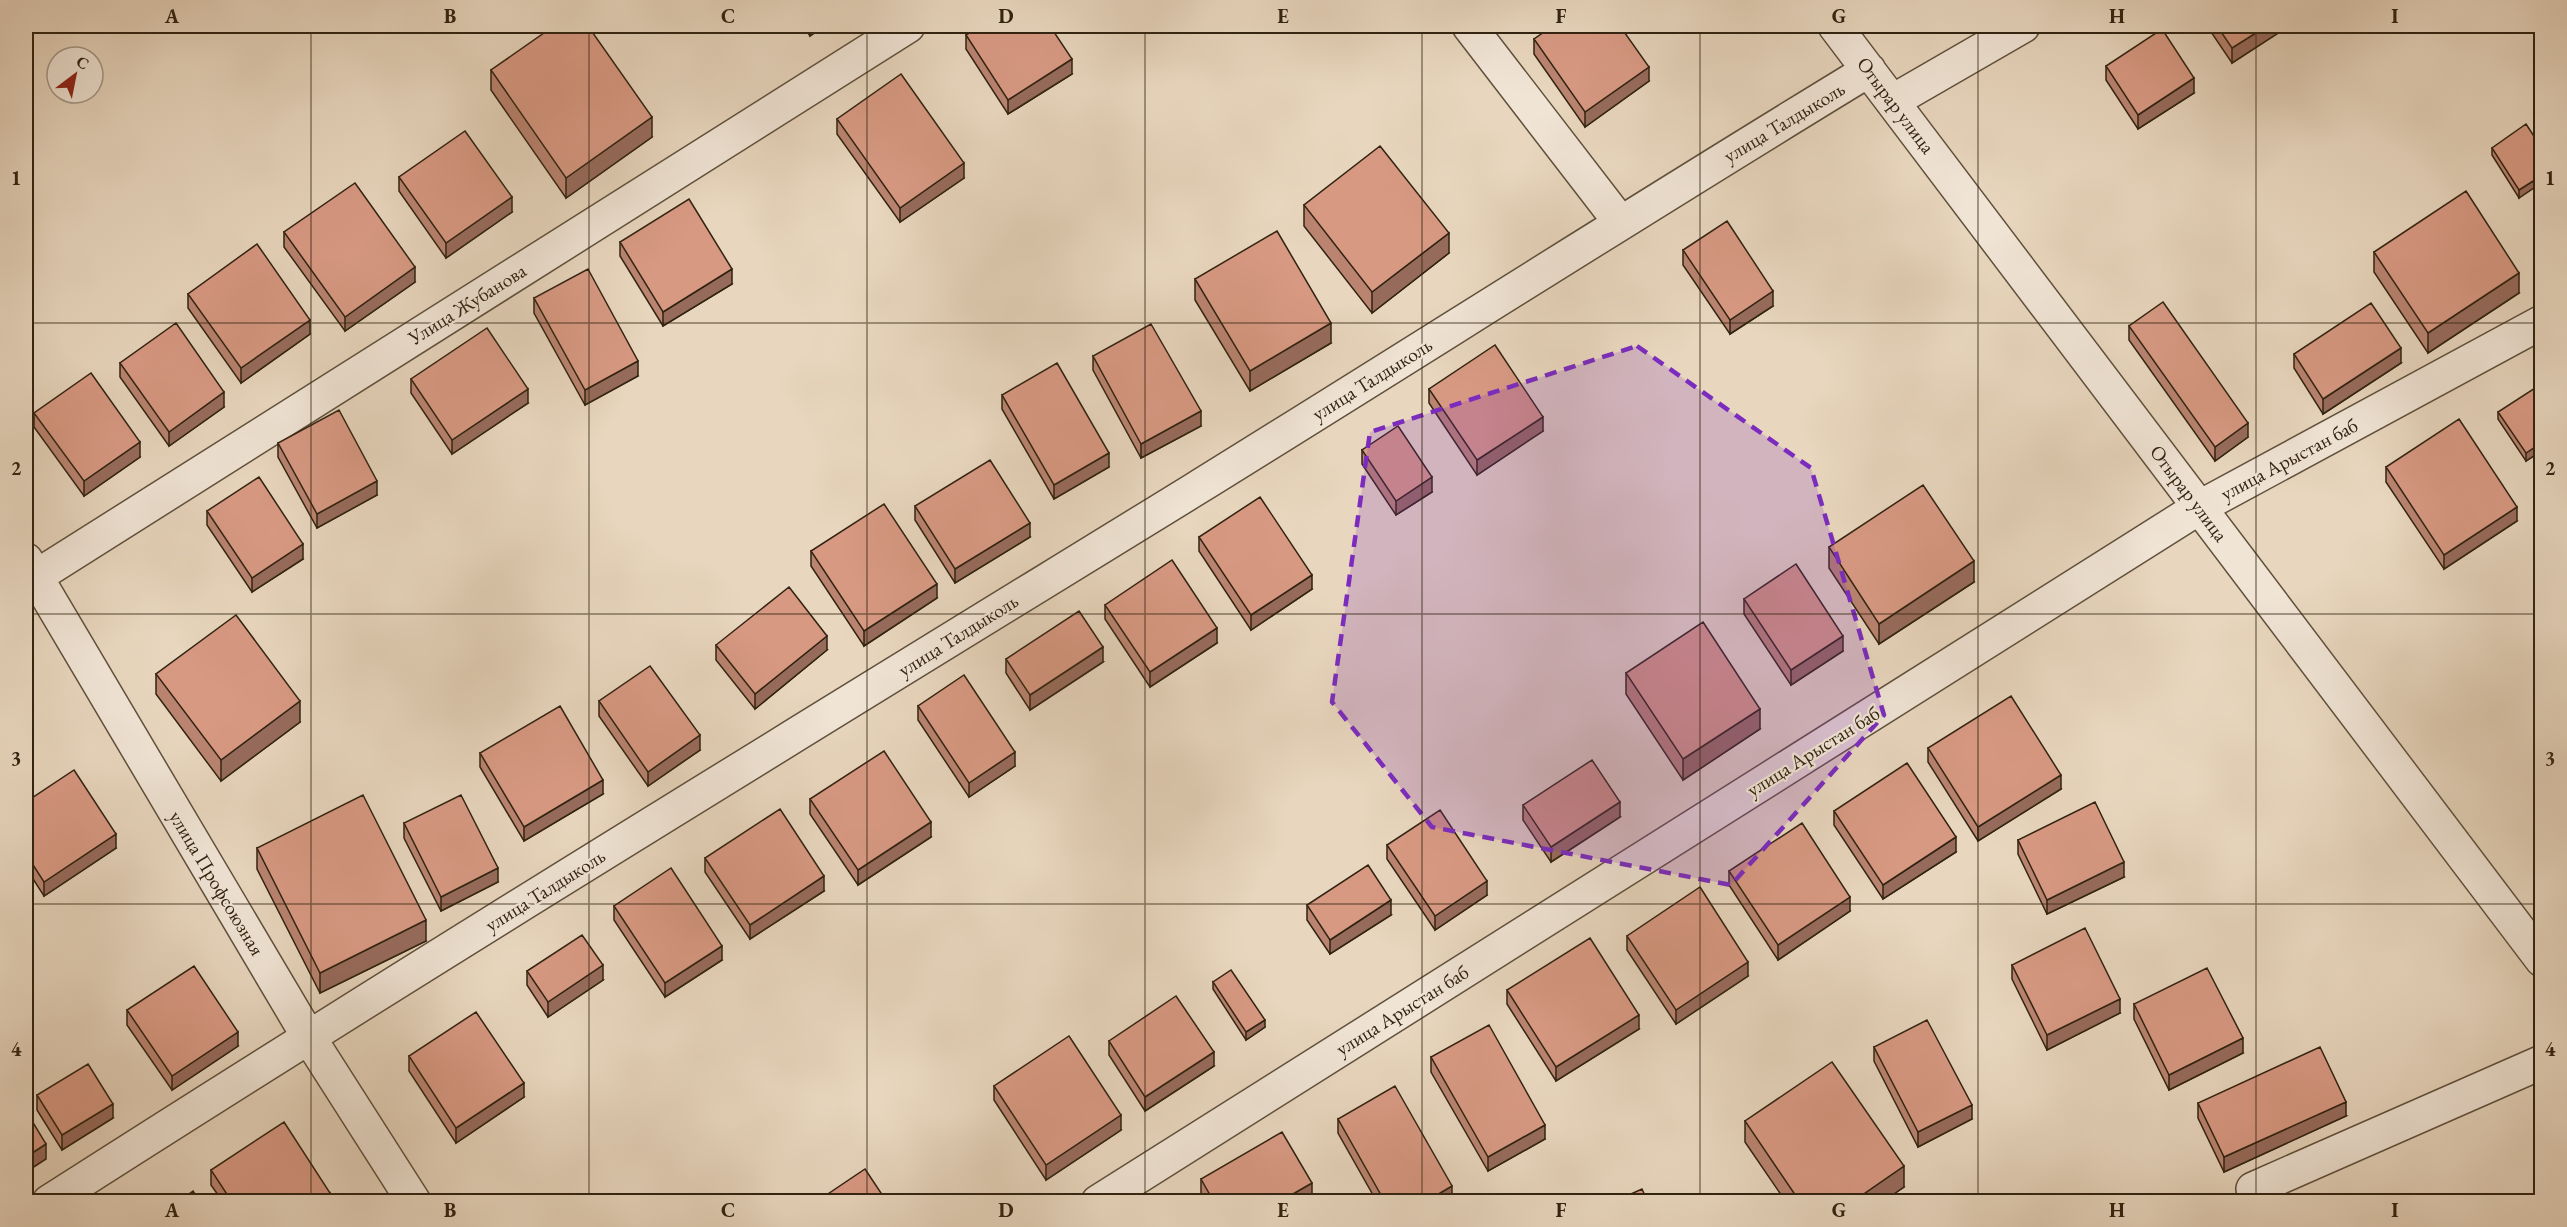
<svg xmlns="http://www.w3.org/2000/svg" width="2567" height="1227" viewBox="0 0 2567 1227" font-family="'EB Garamond',serif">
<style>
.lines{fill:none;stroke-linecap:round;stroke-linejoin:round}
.minor-casing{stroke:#5f503c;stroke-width:36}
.minor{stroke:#f0e4d5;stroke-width:33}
.wall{fill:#ba8471;stroke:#312311;stroke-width:1.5}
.shaded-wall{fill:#976b5c;stroke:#312311;stroke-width:1.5}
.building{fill:#d89983;stroke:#312311;stroke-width:1.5}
.marked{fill:#7b2cbf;fill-opacity:0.2;stroke:#7b2cbf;stroke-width:4.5;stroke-dasharray:12 8;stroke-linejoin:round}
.grid{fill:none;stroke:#312311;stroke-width:1.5;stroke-opacity:0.55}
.labels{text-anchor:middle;stroke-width:4.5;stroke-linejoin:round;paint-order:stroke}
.street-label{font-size:20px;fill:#312311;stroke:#f0e4d5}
.neatline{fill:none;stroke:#312311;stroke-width:2}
.grid-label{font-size:20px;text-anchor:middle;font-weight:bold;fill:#312311}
</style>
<rect width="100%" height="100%" fill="#e8d6be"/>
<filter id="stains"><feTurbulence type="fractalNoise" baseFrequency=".00333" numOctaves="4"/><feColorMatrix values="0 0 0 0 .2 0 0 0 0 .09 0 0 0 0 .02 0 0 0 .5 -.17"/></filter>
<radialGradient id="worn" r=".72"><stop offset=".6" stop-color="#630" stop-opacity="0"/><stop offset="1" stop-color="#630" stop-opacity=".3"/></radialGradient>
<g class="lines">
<defs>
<path id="minor" d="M1469,26l151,196
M1835,26l707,934
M1893,101l130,-75
M26,560l282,476 106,166
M26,583l882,-557
M2253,1189l289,-127
M49,1202c378,-242 761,-476 1143,-711 226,-140 450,-283 677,-421
M1098,1202l1102,-695 342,-185"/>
</defs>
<use href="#minor" class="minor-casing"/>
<use href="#minor" class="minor"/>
</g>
<path class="wall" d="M803,26h21l-14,10z
M2207,26h82l-57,37z
M966,35l106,39 -64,40 -42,-65z
M1534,39l115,42 -64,46 -51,-73z
M2106,66l88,27 -56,36 -32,-49z
M491,70l161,67 -86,61 -75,-108z
M837,119l127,59 -64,44 -63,-88z
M2541,147l-22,51 -27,-43v-7z
M399,177l113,35 -66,46 -47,-67z
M1304,205l145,48 -77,60 -68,-87z
M284,232l131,50 -70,49 -61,-84z
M620,242l112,42 -69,42 -43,-70z
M1683,250l90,56 -43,28 -47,-69z
M2374,252l145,41 -91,60 -54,-81z
M1195,279l136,64 -81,48 -55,-91z
M188,294l122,40 -69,49 -53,-75z
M534,298l104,78 -53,29 -51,-92z
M2129,326l119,111 -33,24 -86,-121z
M2294,354l107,9 -78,51 -29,-46z
M1093,356l108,70 -60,32 -48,-88z
M120,363l104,44 -55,39 -49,-69z
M411,379l117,24 -76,51 -41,-61z
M1429,389l114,42 -66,44 -48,-72z
M1002,395l107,72 -55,32 -52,-90z
M2541,398v53l-15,10 -28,-42v-7z
M34,413l106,44 -56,39 -50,-69z
M278,443l99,52 -60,33 -39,-71z
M1362,450l70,42 -36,23 -34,-51z
M2386,467l131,54 -73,48 -58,-87z
M915,506l115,31 -75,46 -40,-63z
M207,511l96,48 -51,33 -45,-67z
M1199,537l113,52 -61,41 -52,-79z
M1829,547l145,35 -95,62 -50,-76z
M811,551l126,47 -73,48 -53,-80z
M1744,599l99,52 -52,34 -47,-71z
M1105,605l112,38 -67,44 -45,-68z
M716,645l111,5 -72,59 -39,-49z
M1006,659l97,3 -73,48 -24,-37z
M1626,673l134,56 -77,51 -57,-86z
M156,674l144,48 -79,59 -65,-87z
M599,701l101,49 -52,36 -49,-70z
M918,706l97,60 -46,31 -51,-77z
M2541,743v28l-6,-9v-15z
M1928,748l133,41 -83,52 -50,-79z
M480,753l123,41 -79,47 -44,-74z
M810,799l121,38 -73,48 -48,-71z
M26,802l90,46 -72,48 -18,-28z
M1523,805l97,12 -69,45 -28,-42z
M1834,811l122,41 -73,47 -49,-74z
M404,823l94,59 -57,29 -37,-73z
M2018,840l106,37 -77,37 -29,-60z
M1387,845l100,50 -52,35 -48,-71z
M257,848l169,93 -106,52 -63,-124z
M705,858l119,33 -74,48 -45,-67z
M1729,871l121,40 -72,49 -49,-75z
M1307,905l84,10 -61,39 -23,-34z
M614,906l108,54 -57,37 -51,-77z
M1627,936l121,40 -72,48 -49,-74z
M2012,965l108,48 -73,37 -35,-71z
M527,971l76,9 -55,37 -21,-32z
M1213,982l52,45 -19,13 -33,-51z
M1507,990l132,39 -83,52 -49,-77z
M2134,1004l109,49 -74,37 -35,-71z
M127,1010l111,36 -66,44 -45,-65z
M1109,1041l105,25 -69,45 -36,-56z
M1874,1047l98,72 -54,28 -44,-86z
M409,1056l115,41 -68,46 -47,-72z
M1431,1057l114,82 -57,32 -57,-99z
M994,1086l127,44 -75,50 -52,-80z
M37,1095l76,23 -51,32 -25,-40z
M2198,1103l148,13 -122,56 -26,-54z
M1338,1119l114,82 -75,1 -39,-69z
M1745,1121l159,66 -22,15h-96l-41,-60z
M211,1170l119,32h-107l-12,-17z
M1201,1179l111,18 -8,5h-98l-5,-9z"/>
<path class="shaded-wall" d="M26,26h7l-7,5z
M810,26h14l-14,10z
M2267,26h22l-57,37v-15z
M1072,59v15l-64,40v-14z
M1649,67v14l-64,46v-15z
M2194,78v15l-56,36v-14z
M652,117v20l-86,61v-20z
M964,163v15l-64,44v-14z
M2541,176v7l-22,15v-8z
M512,197v15l-66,46v-15z
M1449,233v20l-77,60v-21z
M415,267v15l-70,49v-14z
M732,269v15l-69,42v-14z
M2519,273v20l-91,60v-20z
M1773,291v15l-43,28v-14z
M310,320v14l-69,49v-15z
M1331,323v20l-81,48v-20z
M2401,348v15l-78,51v-15z
M638,361v15l-53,29v-15z
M528,389v14l-76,51v-14z
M224,392v15l-55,39v-14z
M1201,411v15l-60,32v-14z
M1543,417v14l-66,44v-15z
M2248,423v14l-33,24v-14z
M140,442v15l-56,39v-15z
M2541,443v8l-15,10v-8z
M1109,453v14l-55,32v-14z
M1432,477v15l-36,23v-14z
M377,481v14l-60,33v-14z
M2517,507v14l-73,48v-14z
M1030,523v14l-75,46v-14z
M303,544v15l-51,33v-14z
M1974,561v21l-95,62v-20z
M1312,575v14l-61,41v-15z
M937,584v14l-73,48v-15z
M1217,628v15l-67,44v-15z
M827,636v14l-72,59v-15z
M1843,636v15l-52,34v-15z
M1103,647v15l-73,48v-15z
M300,701v21l-79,59v-21z
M1760,709v20l-77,51v-21z
M700,735v15l-52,36v-14z
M1015,752v14l-46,31v-14z
M2061,775v14l-83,52v-14z
M603,780v14l-79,47v-14z
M1620,802v15l-69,45v-15z
M931,822v15l-73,48v-15z
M116,834v14l-72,48v-14z
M1956,837v15l-73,47v-14z
M2124,862v15l-77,37v-14z
M498,868v14l-57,29v-14z
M824,876v15l-74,48v-14z
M1487,881v14l-52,35v-14z
M1850,897v14l-72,49v-15z
M1391,900v15l-61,39v-14z
M426,920v21l-106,52v-20z
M722,946v14l-57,37v-14z
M1748,962v14l-72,48v-14z
M603,965v15l-55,37v-15z
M2120,999v14l-73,37v-15z
M1639,1015v14l-83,52v-14z
M1265,1020v7l-19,13v-8z
M238,1032v14l-66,44v-14z
M2243,1038v15l-74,37v-15z
M1214,1052v14l-69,45v-14z
M524,1083v14l-68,46v-15z
M2346,1102v14l-122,56v-15z
M113,1104v14l-51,32v-15z
M1972,1105v14l-54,28v-15z
M1121,1115v15l-75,50v-15z
M1545,1125v14l-57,32v-14z
M46,1144v15l-20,13v-15z
M1904,1166v21l-22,15h-30z
M1312,1183v14l-8,5h-25z
M1452,1186v15l-27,1z
M330,1193v9h-12z"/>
<path class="building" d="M554,26h34l64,91 -86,61 -75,-108z
M980,26h70l22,33 -64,41 -42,-65z
M1553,26h67l29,41 -64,45 -51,-73z
M2217,26h50l-35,22z
M2162,29l32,49 -56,37 -32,-49z
M901,74l63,89 -64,45 -63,-89z
M2526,124l15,23v29l-22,14 -27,-42z
M465,131l47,66 -66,46 -47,-66z
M1380,146l69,87 -77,59 -68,-87z
M355,183l60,84 -70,50 -61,-85z
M2466,191l53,82 -91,60 -54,-81z
M689,199l43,70 -69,43 -43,-70z
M1727,221l46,70 -43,29 -47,-70z
M1277,231l54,92 -81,48 -55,-92z
M257,244l53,76 -69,48 -53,-74z
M588,269l50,92 -53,29 -51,-92z
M2163,302l85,121 -33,24 -86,-121z
M2371,303l30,45 -78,51 -29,-45z
M176,323l48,69 -55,40 -49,-69z
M1151,324l50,87 -60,33 -48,-88z
M487,328l41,61 -76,51 -41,-61z
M1495,345l48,72 -66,43 -48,-71z
M1057,363l52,90 -55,32 -52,-90z
M91,373l49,69 -56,39 -50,-68z
M2535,388l6,10v45l-15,10 -28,-41z
M339,410l38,71 -60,33 -39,-71z
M2459,419l58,88 -73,48 -58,-88z
M1398,426l34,51 -36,24 -34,-51z
M990,460l40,63 -75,46 -40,-63z
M259,477l44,67 -51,34 -45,-67z
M1923,485l51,76 -95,63 -50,-77z
M1260,497l52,78 -61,40 -52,-78z
M884,504l53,80 -73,47 -53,-80z
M1172,560l45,68 -67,44 -45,-67z
M1796,564l47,72 -52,34 -47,-71z
M789,587l38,49 -72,58 -39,-49z
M1079,611l24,36 -73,48 -24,-36z
M236,615l64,86 -79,59 -65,-86z
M1703,622l57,87 -77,50 -57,-86z
M650,666l50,69 -52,37 -49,-71z
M964,675l51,77 -46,31 -51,-77z
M2011,696l50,79 -83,52 -50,-79z
M560,706l43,74 -79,47 -44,-74z
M2541,743v14l-6,-10z
M884,751l47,71 -73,48 -48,-71z
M1592,760l28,42 -69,45 -28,-42z
M1907,763l49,74 -73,48 -49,-74z
M74,770l42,64 -72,48 -18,-28v-52z
M363,795l63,125 -106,53 -63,-125z
M461,795l37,73 -57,29 -37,-74z
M2095,802l29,60 -77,38 -29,-60z
M780,809l44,67 -74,49 -45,-67z
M1440,810l47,71 -52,35 -48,-71z
M1802,823l48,74 -72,48 -49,-74z
M1368,865l23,35 -61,40 -23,-35z
M671,868l51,78 -57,37 -51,-77z
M1700,887l48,75 -72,48 -49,-74z
M2085,928l35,71 -73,36 -35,-70z
M582,935l21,30 -55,37 -21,-31z
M1590,938l49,77 -83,52 -49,-77z
M194,966l44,66 -66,44 -45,-66z
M2207,968l36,70 -74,37 -35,-71z
M1231,970l34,50 -19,12 -33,-50z
M1176,996l38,56 -69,45 -36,-56z
M476,1012l48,71 -68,45 -47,-72z
M1927,1020l45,85 -54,27 -44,-85z
M1489,1025l56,100 -57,32 -57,-100z
M1069,1036l52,79 -75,50 -52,-79z
M2320,1047l26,55 -122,55 -26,-54z
M1832,1062l72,104 -52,36h-52l-55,-81z
M88,1064l25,40 -51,31 -25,-40z
M1395,1086l57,100 -27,16h-40l-47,-83z
M26,1111l20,33 -20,13z
M284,1122l46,71 -12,9h-86l-21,-32z
M1282,1132l30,51 -33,19h-65l-13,-23z
M865,1169l22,33h-71z
M1642,1189l6,13h-35z
M193,1191l7,11h-22z
M1164,1194l4,8h-18z"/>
<path class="marked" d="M1637,346l174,122 73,247 -153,170 -299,-58 -100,-125 38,-270z"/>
<path class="grid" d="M311,26v1176M589,26v1176M867,26v1176M1145,26v1176M1422,26v1176M1700,26v1176M1978,26v1176M2256,26v1176M26,323h2516M26,614h2516M26,904h2516"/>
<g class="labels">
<g class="street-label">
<text transform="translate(1896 105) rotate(53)" y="7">Отырар улица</text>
<text transform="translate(1784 122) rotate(-31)" y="7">улица Талдыколь</text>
<text transform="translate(467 304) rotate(-32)" y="7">Улица Жубанова</text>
<text transform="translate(1372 379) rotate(-32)" y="7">улица Талдыколь</text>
<text transform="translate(2289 459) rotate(-28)" y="7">улица Арыстан баб</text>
<text transform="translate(2189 493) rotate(53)" y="7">Отырар улица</text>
<text transform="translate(958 635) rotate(-32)" y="7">улица Талдыколь</text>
<text transform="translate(1813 751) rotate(-32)" y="7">улица Арыстан баб</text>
<text transform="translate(217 883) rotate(59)" y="7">улица Профсоюзная</text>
<text transform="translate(545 890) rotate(-32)" y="7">улица Талдыколь</text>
<text transform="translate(1402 1010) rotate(-32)" y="7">улица Арыстан баб</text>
</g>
</g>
<rect width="2567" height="1227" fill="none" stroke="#e8d6be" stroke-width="66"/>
<g transform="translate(75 75) rotate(32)"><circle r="28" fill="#f0e4d5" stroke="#a49787" stroke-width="1.5"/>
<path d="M0-4.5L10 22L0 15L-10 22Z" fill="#8f2418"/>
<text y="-9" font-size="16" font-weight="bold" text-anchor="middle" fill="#312311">С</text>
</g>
<rect x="33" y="33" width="2501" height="1161" class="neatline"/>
<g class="grid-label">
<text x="172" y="23">A</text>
<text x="450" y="23">B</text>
<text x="728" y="23">C</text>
<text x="1006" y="23">D</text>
<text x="1283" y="23">E</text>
<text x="1561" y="23">F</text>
<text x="1839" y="23">G</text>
<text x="2117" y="23">H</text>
<text x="2395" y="23">I</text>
<text x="16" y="185">1</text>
<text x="2550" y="185">1</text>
<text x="16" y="475">2</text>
<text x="2550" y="475">2</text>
<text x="16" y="765">3</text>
<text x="2550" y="765">3</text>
<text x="16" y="1056">4</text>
<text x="2550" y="1056">4</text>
<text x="172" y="1217">A</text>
<text x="450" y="1217">B</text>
<text x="728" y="1217">C</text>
<text x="1006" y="1217">D</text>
<text x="1283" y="1217">E</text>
<text x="1561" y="1217">F</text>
<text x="1839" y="1217">G</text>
<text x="2117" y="1217">H</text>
<text x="2395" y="1217">I</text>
</g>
<rect width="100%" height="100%" filter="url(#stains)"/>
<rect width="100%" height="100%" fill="url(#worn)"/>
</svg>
